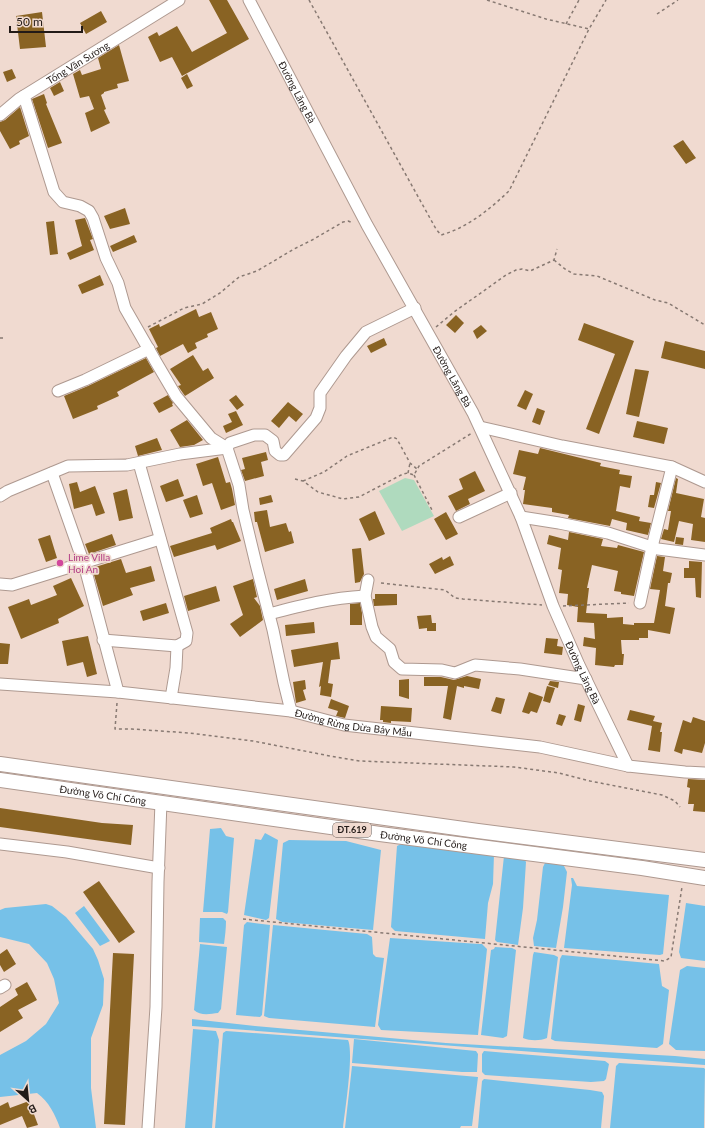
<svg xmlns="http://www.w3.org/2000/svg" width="705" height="1128" viewBox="0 0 705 1128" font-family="Lato,sans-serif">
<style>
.green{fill:#afdabe}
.water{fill:#76c1e8}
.building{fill:#896323}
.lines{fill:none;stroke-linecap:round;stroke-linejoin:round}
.minor-casing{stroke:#ae9990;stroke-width:13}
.major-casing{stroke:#ae9990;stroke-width:16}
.path{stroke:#877972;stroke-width:1.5;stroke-dasharray:3 3;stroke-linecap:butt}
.minor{stroke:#fff;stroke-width:11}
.major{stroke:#fff;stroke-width:14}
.hotel-dot{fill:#d1479c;stroke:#f0dad0;stroke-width:1.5}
.labels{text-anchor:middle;stroke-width:3.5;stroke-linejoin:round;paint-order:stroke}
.shield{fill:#f0dad0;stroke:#60544e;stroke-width:1}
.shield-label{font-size:9px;font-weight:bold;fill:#221a17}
.street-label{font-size:10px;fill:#221a17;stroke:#f0dad0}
.hotel-label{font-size:10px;fill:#b23c85;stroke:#f0dad0;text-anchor:start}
</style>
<rect width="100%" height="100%" fill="#f0dad0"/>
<path class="green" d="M405,478l9,2 20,36 -32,15 -23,-40z"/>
<path class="water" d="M221,828l5,8 8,2 -6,74 -1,2 -5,-2h-19l7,-83z
M265,833l13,7 -9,78 -3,2 -22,-5 11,-76 6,1z
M289,840l57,1 35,9 -8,80 -91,-8 -6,-3 7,-76z
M403,843l91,11 -1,30 -5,19 -3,36 -90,-8 -4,-4 6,-81z
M504,856h18l4,6 -3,46 -5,37 -21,-3 -2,-2z
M545,863l18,1 4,8 -4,35 -7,41 -22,-2 -1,-8 4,-18 6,-53z
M571,878h2l4,8 92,9 -6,59 -3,1 -96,-7 8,-63z
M686,903l19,3v55l-24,-3 -2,-6z
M46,904l6,2 14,11 27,32 5,11 6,19 -1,26 -12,33v50l5,40h-36c-5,-14 -11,-26 -23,-35l-37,4v-42l26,-14 20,-17 13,-21 -5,-24 -7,-16 -18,-19 -29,-7v-27l5,-2z
M84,906l26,35 -10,5 -25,-33z
M200,918h23l3,3c0,8 -1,15 -2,23l-25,-2z
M247,922l23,3 -8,90 -2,2 -24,-2 8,-90z
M273,925l94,9 5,3 1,17 3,3 8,1 -9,69 -106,-9 -5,-2z
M390,938l89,6h3l5,5 -9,86 -97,-5 -3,-5z
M200,944l27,3 -6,62 -3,4c-8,1 -18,3 -24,-3z
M495,947l17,1 4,2 -9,86 -4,2 -22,-3 10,-85 3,-1z
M534,952l20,3 4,2 -11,81c-7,3 -17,3 -24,0l10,-83z
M562,955l97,9 3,22 7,4 -6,54 -6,4 -102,-7 -4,-2 9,-80z
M687,966l18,2v83l-29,-1 -7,-6 11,-74z
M192,1019l63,7 191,17 229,13 30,3v6l-513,-39z
M193,1029l23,2 3,9 -7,88h-27z
M226,1031l122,9c6,13 -3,70 -5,88h-128l8,-95z
M354,1039l122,12 2,3 -1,18h-15l-110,-9z
M484,1051l121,10 4,3 -3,15 -2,2 -13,1 -106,-7 -3,-3v-18z
M619,1063l85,5 1,1 -1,59h-94l6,-62z
M352,1066l126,11 -6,49h-11l-1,2h-115z
M484,1079l106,11 12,2 2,4 -3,32h-123l4,-47z"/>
<path class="building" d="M209,0h18l22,39 -67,37 -10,-19 -12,5 -12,-25 9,-5 2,4 18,-10 15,26 35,-19z
M101,11l6,11 -21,12 -6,-11z
M42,12l4,35 -26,2 -4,-33z
M119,45l10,36 -12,3 1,4 -14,4v1l-3,2 5,14 -2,1 6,13 -19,9 -6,-19 9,-4 -5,-13 -9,2 -7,-24 7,-4 2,5 19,-6 -3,-11z
M12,69l4,9 -9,4 -4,-10z
M187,74l6,12 -6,3 -6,-11z
M60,82l4,9 -10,5 -4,-8z
M44,94l3,9 -1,1 16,39 -14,5 -16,-49z
M20,107l9,29 -10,5 1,3 -10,5 -10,-18v-9l5,-2z
M683,140l13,18 -10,6 -13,-18z
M125,208l5,16 -20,5 -6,-13z
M85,218l8,21 -3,1 4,10 -24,10 -3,-7 15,-7 -7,-26z
M54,221l4,33 -8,1 -4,-33z
M134,235l3,7 -24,10 -3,-6z
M100,275l4,10 -22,9 -4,-9z
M196,309l3,8 12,-5 7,17 -11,5 1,3 -13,6 2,5 -9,5 -5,-9 -23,12 -4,-8 2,-1 -9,-18 10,-5 1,3z
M456,315l8,8 -9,10 -9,-8z
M584,323l50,18 -35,93 -13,-5 29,-75 -37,-14z
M481,325l6,6 -10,8 -4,-8z
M384,338l3,7 -16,8 -4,-7z
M665,341l40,10v18l-44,-11z
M193,355l10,16 5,-3 6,10 -29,18 -7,-10 3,-1 -11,-16z
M146,358l8,14 -37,20 2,4 -22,10 1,3 -25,10 -9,-23 24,-10z
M635,369l14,2 -10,46 -13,-3z
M525,390l8,4 -7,16 -9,-4z
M168,395l5,8 -1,1 1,2 -14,7 -6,-10z
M236,395l8,10 -7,5 -8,-10z
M288,402l15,12 -7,8 -7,-6 -10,12 -8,-7z
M537,408l8,3 -5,14 -8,-3z
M236,411l7,14 -17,8 -3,-7 9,-4 -4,-8z
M187,420l16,20 -9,5 -14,2 -10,-17z
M637,421l31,7 -4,16 -31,-7z
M157,438l5,12 -24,6 -3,-10z
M540,448l61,15 -1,3 20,4 -1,4 13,2 -2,12 -10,-2 -4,25 24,6 -1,4 12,2 -3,12 -22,-5 1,-7 -15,-4 -2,7 -42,-8 1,-3 -17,-3v-4l-29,-4 2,-14h-2l3,-13 -13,-3 6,-24 19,4z
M266,452l2,8 -7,2 3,14 -19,5 -4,-11 4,-1 -3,-11z
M218,457l8,26 4,-1 2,7 3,16 -14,5 -9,-27 -9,3 -7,-22z
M475,471l10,20 -17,8 2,5 -14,7 -8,-15 15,-7 -4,-10z
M676,478l2,1 -2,14 28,6 -3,18 4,1v24l-14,-2 2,-16 -14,-3 -5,21 -13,-3 3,-10 4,1 3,-19h-3z
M178,479l6,17 -18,6 -6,-16z
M77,482l3,10 15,-6 10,27 -9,3 -4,-12 -18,5 -5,-25z
M656,482l5,1 -7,25 -6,-1 2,-12h4z
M127,489l6,29 -14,3 -6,-28z
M197,495l6,19 -13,4 -7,-18z
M271,495l2,7 -13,3 -1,-7z
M267,510l3,17 16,-4 3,9 2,-1 3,12 -29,9 -8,-30h-2l-1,-10z
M375,511l10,23 -16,7 -10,-22z
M446,512l12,22 -12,6 -12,-21z
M231,519l1,3h1l8,19 -24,9 -2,-5 -41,12 -4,-11 42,-13 -2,-5z
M569,532l34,7 -2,7 16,2 1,-3 26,7 -10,44 -13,-2v-2l-7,-1 4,-20 -26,-6 -5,23h2l-3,25 21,1v4l16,-1v7l11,1v-2h20l6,-33 -10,-1 7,-33 8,1 -2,14 9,2 -2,10h-2l-3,23 10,2 -5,26 -22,-4v8h-9v2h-18l1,14h2l-1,11h-8l-1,2 -19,-2 1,-17 -13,-2 1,-9 11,2 -1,-16 -17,-1 1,-15 -11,-2 1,-11 -9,-1 3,-23 -4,-1 3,-21 -14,-4 2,-9 19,5z
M112,534l4,11 -27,9 -4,-10z
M50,535l7,23 -11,4 -8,-23z
M676,537l8,1 -1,7 -8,-1z
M361,548l3,26 -4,8 -5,1 -3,-34z
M450,556l4,9 -19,9 -6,-10 13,-7 1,3z
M121,559l5,14 25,-7 4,15 -25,7 3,7 -30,11 -11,-38z
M689,561l13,1 -1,36 -5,-1 -1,-19h-11v-10h5z
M71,578l13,28 -26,13 1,4 -38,16 -13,-32 21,-8 2,6 26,-10 -4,-9z
M253,579l4,18 -3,1 6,8 3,14 -23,17 -10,-13 13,-9 -10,-29z
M305,579l3,12 -31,9 -3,-11z
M216,586l4,15 -32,10 -4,-15z
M375,594h22v11l-23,1 -1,-7h2z
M166,603l3,10 -26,8 -3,-10z
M360,603l2,10v12h-12v-21z
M431,615l1,8h4v8h-9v-3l-8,1 -2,-13z
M314,622l1,11 -29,3 -1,-11z
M88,636l9,38 -10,3 -4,-15 -16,4 -5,-25z
M546,638l12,1 -1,7 6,1 -1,8 -18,-2z
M338,642l2,17 -9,1 -3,23 5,1 -2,13 -11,-2 1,-9 -2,1 4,-25 -29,5 -3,-17z
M0,643l10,1 -2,20h-8z
M467,676l14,3 -2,10 -15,-3v2l-7,-2 -6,34 -8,-2 5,-32h-24v-9h17l13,3z
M409,679v20l-10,-3v-16z
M305,680l1,9 -3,1 3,10 -10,3 -3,-21z
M550,681l9,1 -1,6 -10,-3z
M547,686l8,2 -5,15 -7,-2z
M529,692l14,5 -6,16 -6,-2 -2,3 -7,-2z
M496,697l9,2 -4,15 -10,-3z
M331,699l18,7 -4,12 -9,-2 2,-5 -10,-3z
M578,704l7,2 -4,16 -7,-2z
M381,706l31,2 -1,14 -20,-1v2l-8,-1v-2h-3z
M630,710l25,6 -2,5 9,2 -2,9h2l-2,20 -12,-2 4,-24 -25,-6z
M559,714l7,2 -4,10 -6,-2z
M693,717l12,4v22l-3,10 -19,-4 -1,5 -8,-3 9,-31 8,3z
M688,779l17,1v32l-12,-1 1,-7h-6l2,-16 -3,-1z
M0,808l102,15 31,2 -2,20 -131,-18z
M99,881l36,51 -16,11 -36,-51z
M7,949l9,15 -12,8 -4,-7v-11z
M113,953l21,1 -9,171 -21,-1z
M27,982l10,18 -19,10 5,8 -23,14v-25l18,-12 -3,-6z
M29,1101l9,24 -11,3 -5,-12 -22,9v-19l8,-4 2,6z"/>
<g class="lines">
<defs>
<g id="minor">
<path id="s1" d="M249,0l118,225 106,188 48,104 32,89 26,59 49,101"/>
<path d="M24,96l30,96 9,10 17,4 9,5 4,7 13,40 12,25 7,25 31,54 20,34 35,42 16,10 12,37 4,25 13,54 17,66 11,53 7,28"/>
<path id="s2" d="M0,115l19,-16 160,-99"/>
<path d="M58,391l27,-11 64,-31"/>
<path d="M480,427l82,19 110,21 33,15"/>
<path d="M52,473l32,91 34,128"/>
<path d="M0,496l8,-5 60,-25 59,-1 53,-11 47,-6 3,-5 24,-8h11l8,6 2,10 5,4h4l32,-37 4,-10v-15l26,-37 20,-24 49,-24"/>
<path d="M459,517l52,-24"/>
<path d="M521,517l38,6 49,10 50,16 47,6"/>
<path d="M368,580l-3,16 7,31 4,10 14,12 4,13 8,7 40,1 13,3 20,-8 45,4 66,10"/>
<path d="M0,584l12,1 148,-46"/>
<path d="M640,603l12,-56 20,-80"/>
<path d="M269,614c34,-9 61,-16 96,-18"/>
<path d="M103,640l74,6 9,-5 1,-8 -48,-170"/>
<path id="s3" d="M0,684l118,8 173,19 53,14 196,22 88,19 57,6 20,1"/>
<path d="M171,698l5,-30 1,-22"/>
<path d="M0,844l67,8 92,16"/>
<path d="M0,988l5,-3"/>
<path d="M148,1128l8,-121 2,-125 3,-80"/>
</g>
<g id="major">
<path d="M0,764l478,67 227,29"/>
<path id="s4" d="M0,780l380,54 262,34 63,10"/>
</g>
</defs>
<use href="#minor" class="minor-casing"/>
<use href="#major" class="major-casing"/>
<path class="path" d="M309,0l127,229 5,6c26,-7 49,-26 68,-44l80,-162 17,-29
M487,0l59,19 43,10
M657,14l21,-14
M566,24l13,-24
M554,260l11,9 9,5 23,2 58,24 13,3 37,22
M148,327l36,-19 18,-4 18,-11 19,-16 18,-6 37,-22 20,-10 29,-17 5,-1 5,2
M436,327l18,-15 52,-37 10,-5 6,-1 8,2 24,-11 3,-11
M0,338h3
M408,473l2,-10
M414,475l19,37
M295,479l8,2 15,11 25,7 16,-2 44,-23 5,-1 6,2 5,-9 53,-33
M303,481l21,-9 23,-16 46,-19 4,2 13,24 7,6
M381,583l64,7 10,8 8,1 79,6
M563,606l66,-3
M117,703l-2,26h17l57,4 64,8 77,15 30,5 154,6 45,6 31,8 72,14 13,6 5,6
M243,919l422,42 6,-4 11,-70"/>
<use href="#minor" class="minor"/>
<use href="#major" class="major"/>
</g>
<circle class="hotel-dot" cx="60" cy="563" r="4"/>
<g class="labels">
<rect class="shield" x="333" y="823" width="38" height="14" rx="3"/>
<g class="shield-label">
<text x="352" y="833">ĐT.619</text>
</g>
<g class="street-label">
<text dy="4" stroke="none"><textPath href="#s2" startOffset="94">Tống Văn Sương</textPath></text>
<text dy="4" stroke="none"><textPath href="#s1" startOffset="104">Đường Lăng Bà</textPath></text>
<text dy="4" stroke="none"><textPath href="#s1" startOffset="428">Đường Lăng Bà</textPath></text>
<text dy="4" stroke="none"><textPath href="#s1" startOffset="752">Đường Lăng Bà</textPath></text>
<text dy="4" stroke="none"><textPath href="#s3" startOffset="356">Đường Rừng Dừa Bảy Mẫu</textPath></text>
<text dy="4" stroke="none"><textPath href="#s4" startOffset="104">Đường Võ Chí Công</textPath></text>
<text dy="4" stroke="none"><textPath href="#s4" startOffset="428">Đường Võ Chí Công</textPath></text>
</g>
<g class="hotel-label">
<text x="68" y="561">Lime Villa<tspan x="68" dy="12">Hoi An</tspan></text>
</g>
</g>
<g transform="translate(28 1100) rotate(153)" stroke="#f0dad0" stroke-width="3" paint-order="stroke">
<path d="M0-3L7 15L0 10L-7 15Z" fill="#221a17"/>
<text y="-6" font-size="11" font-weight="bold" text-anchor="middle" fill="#221a17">B</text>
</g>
<path d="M10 26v6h72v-6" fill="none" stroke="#221a17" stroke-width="2"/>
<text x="16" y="26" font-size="12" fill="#221a17" stroke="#f0dad0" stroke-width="3" paint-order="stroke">50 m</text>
</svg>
